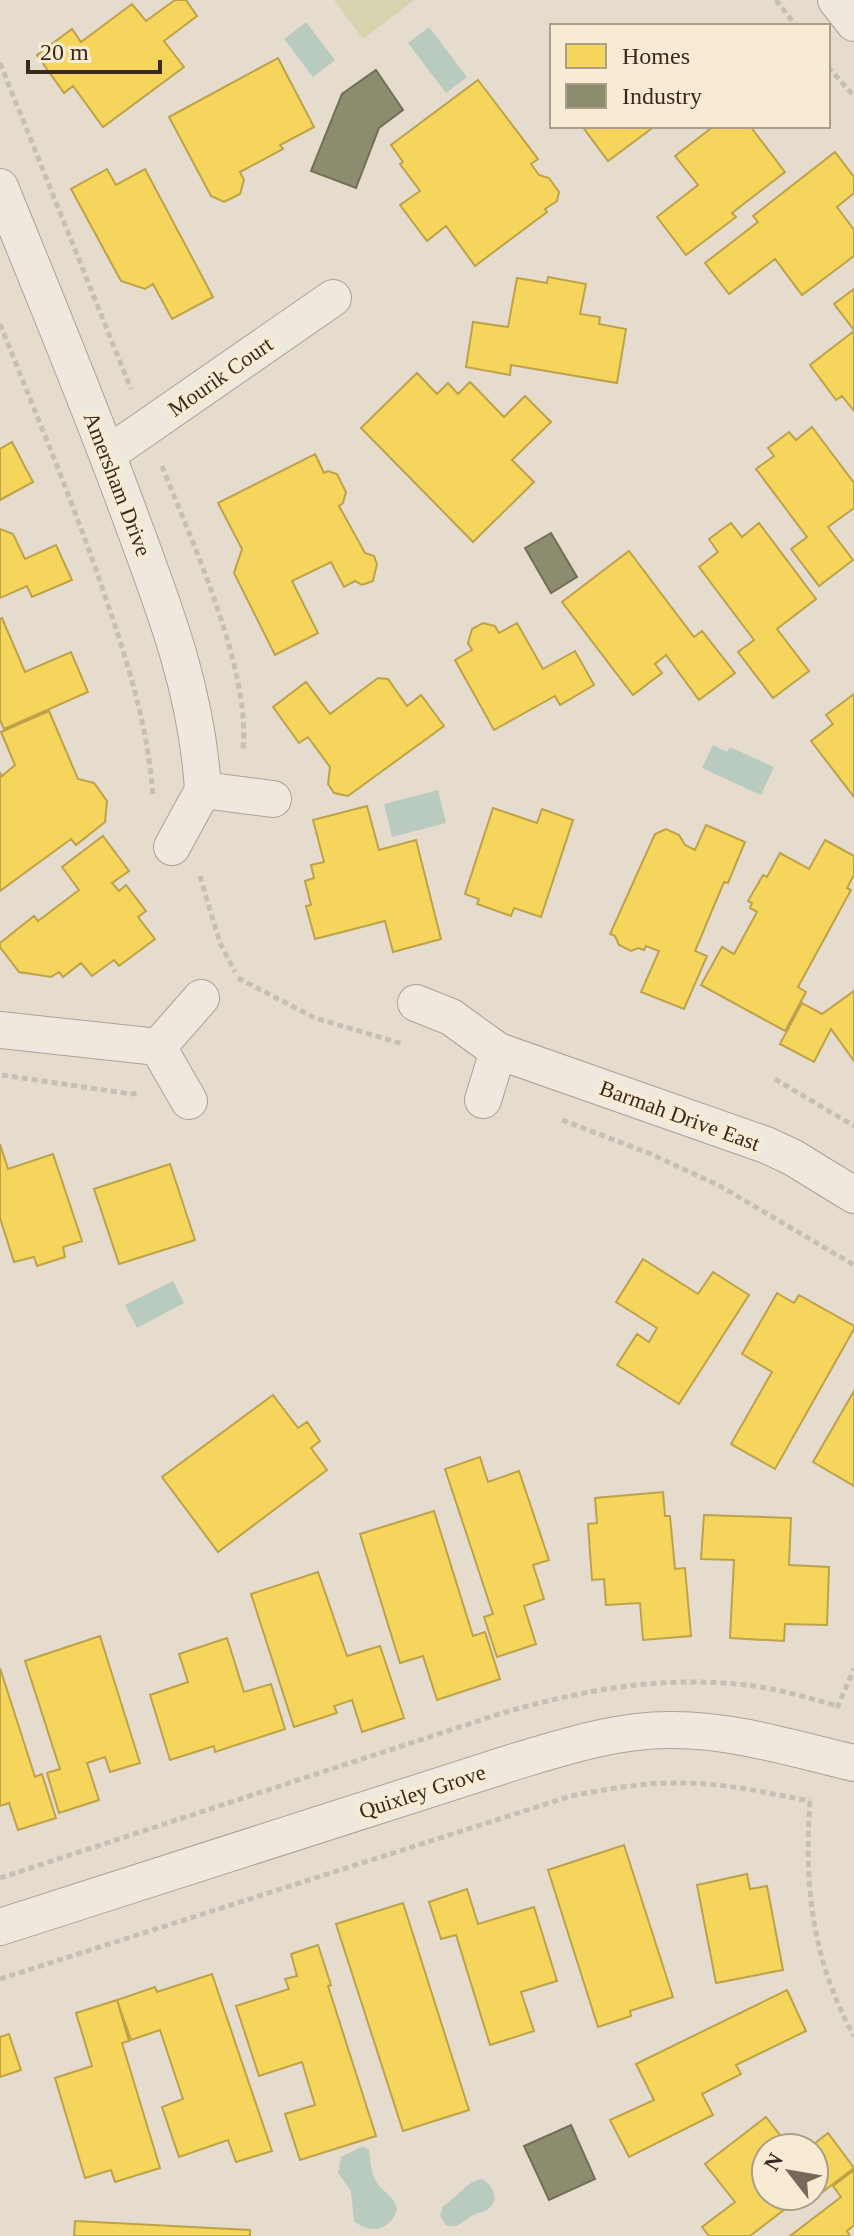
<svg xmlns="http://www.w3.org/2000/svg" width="854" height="2236" viewBox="0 0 854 2236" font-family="Georgia,serif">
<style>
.green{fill:#d6d4af}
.water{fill:#b9cabf}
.homes{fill:#f6d55c;stroke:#bea249;stroke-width:2}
.industry{fill:#8c8c6e;stroke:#736f56;stroke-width:2}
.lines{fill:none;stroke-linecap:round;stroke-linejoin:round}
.minor-casing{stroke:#aba296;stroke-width:38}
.path{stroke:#c6bfb6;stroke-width:5;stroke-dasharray:6 4;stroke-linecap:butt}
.minor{stroke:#eee8df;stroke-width:36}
.labels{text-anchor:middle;stroke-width:8;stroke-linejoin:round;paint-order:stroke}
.street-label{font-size:22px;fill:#3a2a1e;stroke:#f7ebd3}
</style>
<rect width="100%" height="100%" fill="#e5dccd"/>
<path class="green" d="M334,0h80l-51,39z"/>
<path class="water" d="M306,22l29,38 -22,17 -29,-38z
M429,27l38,50 -21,16 -38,-50z
M713,745l14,7 3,-5 44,20 -13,28 -59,-27z
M438,790l8,33 -54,14 -8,-33z
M173,1281l11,22 -47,25 -12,-23z
M363,2146l6,4c1,11 2,23 8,33 8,11 17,12 20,27 -7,20 -26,25 -43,11l-3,-30 -13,-18 3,-16z
M482,2179c11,6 19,22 5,31 -2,2 -10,3 -12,4 -12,5 -15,16 -29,11l-6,-9 3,-10c14,-8 25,-26 39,-27z"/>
<path class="homes" d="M175,0h11l11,16 -33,25 20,26 -81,60 -30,-41 -9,7 -27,-38 35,-26 9,13 51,-38 14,17z
M278,58l36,69 -34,18 3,4 -43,23 4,8 -4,14 -16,8 -13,-6 -42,-79z
M478,80l60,79 -7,5 8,11 10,3 10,14 -2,9 -12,8 2,3 -72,54 -29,-40 -19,15 -27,-36 20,-14 -20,-27 3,-2 -12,-17z
M582,126h73l-47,35z
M714,126h36l35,46 -53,41 4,4 -50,38 -29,-38 41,-32 -23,-29z
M835,152l19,25v16l-17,14 17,23v26l-52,39 -27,-36 -46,35 -24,-31 53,-41 -5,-6z
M107,169l9,16 29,-16 68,128 -41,22 -19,-35 -8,5 -24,-8 -50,-92z
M548,277l38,7 -6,30 20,3 -1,7 27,5 -9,54 -106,-18 -1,10 -44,-8 7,-45 35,5 9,-49 30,5z
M854,289v41l-20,-26z
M854,331v80l-12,-15 -6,4 -26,-35z
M417,373l20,21 11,-11 10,11 12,-12 34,35 21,-21 26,26 -39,38 22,22 -61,60 -112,-114z
M812,427l42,56v25l-26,19 25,33 -34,26 -28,-37 16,-12 -51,-68 18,-13 -6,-8 21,-16 7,8z
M12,442l21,40 -33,18v-51z
M315,454l9,19 4,-2 9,3 9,18 -3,11 -4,3 26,47 9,3 3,8 -4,17 -11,4 -7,-4 -11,6 -13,-25 -39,19 26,52 -43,22 -41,-82 8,-24 -24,-46z
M731,523l11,14 17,-14 57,76 -39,30 32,42 -36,27 -35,-46 16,-12 -55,-73 19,-15 -9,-13z
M0,529l13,5 12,25 31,-14 16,35 -40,17 -5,-11 -27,12z
M629,551l65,86 8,-6 33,42 -36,27 -33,-45 -11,9 7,9 -29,22 -71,-93z
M2,618l23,54 46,-20 17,40 -84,37 -4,-9v-101z
M483,623l12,3 4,7 18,-10 26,46 32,-18 19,34 -34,20 -5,-9 -61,34 -39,-70 17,-10 -4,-7 4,-14z
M378,678l10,1 19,27 14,-11 23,31 -96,70 -14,-3 -6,-9 2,-17 -22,-30 -9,6 -26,-36 33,-25 24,32z
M854,694v103l-43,-56 22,-17 -7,-9z
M49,711l29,68 16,4 13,18 -2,21 -29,23 -5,-6 -71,52v-118l2,3 13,-11 -14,-33z
M367,806l12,44 37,-10 25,99 -48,13 -8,-31 -70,18 -9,-33 5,-1 -6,-24 9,-3 -3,-13 13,-3 -11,-42z
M493,808l44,15 5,-14 31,11 -32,97 -27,-9 -3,8 -34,-12 2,-5 -14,-5z
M706,825l39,17 -17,41 -4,-1 -29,69 12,5 -23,53 -43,-17 18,-41 -13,-5 -2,4 -6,-2 -7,3 -12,-6 -4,-9 -5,-2 45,-100 11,-5 13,6 6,10 10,5z
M103,836l26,35 -17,12 7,8 7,-6 20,26 -8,6 17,22 -36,27 -5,-6 -22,16 -11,-13 -18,14 -4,-5 -8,5 -32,-5 -19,-25v-4l34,-27 4,5 41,-31 -17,-23z
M825,840l29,16v19l-7,13 4,2 -53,97 8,5 -21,39 -84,-46 21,-38 12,7 23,-42 -7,-4 2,-5 -4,-2 15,-26 4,2 13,-24 29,16z
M854,991v70l-23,-32 -17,33 -34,-18 22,-41 20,11z
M0,1144l8,25 45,-15 29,87 -19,6 2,10 -28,9 -3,-9 -20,5 -14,-44z
M170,1164l25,76 -76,24 -25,-75z
M643,1259l55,35 15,-22 36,23 -70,109 -62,-39 20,-31 12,8 8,-14 -41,-26z
M777,1293l17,10 5,-8 55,31v3l-79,140 -44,-25 41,-72 -30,-18z
M854,1391v95l-41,-24z
M273,1395l25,33 9,-6 13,19 -9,7 16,22 -109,82 -56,-75z
M480,1457l8,25 31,-11 30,89 -16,5 11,34 -20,7 12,38 -39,13 -13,-40 9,-3 -48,-145z
M663,1492l2,24h5l5,53 10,-1 6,68 -48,4 -3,-37 -34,2 -2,-26 -12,1 -4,-56 9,-1 -2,-25z
M434,1511l39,125 12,-4 15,47 -63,21 -14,-44 -23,7 -40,-129z
M704,1515l87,3 -2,47 40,2 -2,58 -42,-1 -1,17 -54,-3 4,-78 -33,-1z
M318,1572l29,84 33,-10 24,72 -42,14 -10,-32 -18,6 3,7 -43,14 -43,-133z
M100,1636l40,127 -30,9 -5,-15 -18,6 12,37 -40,13 -12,-40 13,-4 -35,-108z
M227,1638l17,54 27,-8 14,45 -70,23 -1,-6 -44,14 -20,-65 38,-13 -9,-28z
M0,1668l35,109 7,-3 14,44 -38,12 -9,-27 -9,3z
M624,1845l49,152 -43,14 1,5 -33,11 -50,-157z
M747,1874l3,15 17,-3 16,84 -67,13 -19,-98z
M467,1889l11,35 56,-17 23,74 -36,11 13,39 -44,14 -34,-110 -15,4 -12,-37z
M403,1903l66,207 -66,21 -67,-207z
M318,1945l13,40 -3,1 48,150 -76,24 -15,-46 30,-9 -13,-43 -43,14 -23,-70 53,-17 -4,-10 12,-3 -6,-22z
M212,1974l60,177 -36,11 -8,-22 -49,17 -17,-50 21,-8 -23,-69 -29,10 -14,-40 38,-13 2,5z
M787,1990l19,41 -70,34 5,9 -39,20 11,21 -84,42 -19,-37 44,-20 -18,-36z
M117,2000l12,41 -7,2 38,125 -45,14 -4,-12 -26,8 -30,-100 37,-12 -16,-53z
M9,2034l12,36 -21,7v-40z
M766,2117l24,31h-24v48h36l-52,40h-41l-7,-9 33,-25 -30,-38z
M828,2133l26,35 -38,29 -2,-49h-5z
M854,2170v55l-7,6 3,5h-60l51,-39 -8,-11z
M75,2221l175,9v6h-176z"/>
<path class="industry" d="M376,70l27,40 -24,18 -23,60 -45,-17 31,-77z
M551,533l26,44 -26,16 -26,-45z
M571,2125l24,54 -46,21 -25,-54z"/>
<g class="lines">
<defs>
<path id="minor" d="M836,0l18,23
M0,187c45,111 91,221 132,334 34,91 65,172 71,269
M108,454l225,-156
M172,847l31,-57 70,9
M416,1003l35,14 47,34 -15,49
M0,1030l158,17
M498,1051l268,94 26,12 62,38
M189,1101l-31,-54 43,-49
M0,1927l517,-166c50,-15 103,-32 156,-31 61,0 122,19 181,33"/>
</defs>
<use href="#minor" class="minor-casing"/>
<path class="path" d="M776,0l20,26
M0,63l131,326
M828,67l26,29
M0,324c36,90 74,180 105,272 23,67 43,130 48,201
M162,466c30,76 89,203 81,284
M200,876l20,67 15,29
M238,978l77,40 88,26
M2,1075l129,19 8,-1
M775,1079l79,47
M562,1120l89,34 69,32 134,79
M837,1708l17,-39
M810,1801c-6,85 2,159 44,235
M0,1878l493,-162c85,-26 172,-42 261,-30 28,4 56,12 83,20
M0,1979l571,-183c36,-7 74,-14 110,-13 44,0 87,10 129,18"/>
<use href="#minor" class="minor"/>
</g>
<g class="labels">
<g class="street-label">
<text transform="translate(220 376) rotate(-35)" y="8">Mourik Court</text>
<text transform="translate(118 484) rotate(69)" y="8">Amersham Drive</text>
<text transform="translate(680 1115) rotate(20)" y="8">Barmah Drive East</text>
<text transform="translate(422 1791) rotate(-18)" y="8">Quixley Grove</text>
</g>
</g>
<rect x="550" y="24" width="280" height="104" fill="#f7ebd3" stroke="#ab9e8b" stroke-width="2"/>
<rect x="566" y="44" width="40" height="24" fill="#f6d55c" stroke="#ab9e8b" stroke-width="2"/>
<text x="622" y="64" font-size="24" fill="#3a2a1e">Homes</text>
<rect x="566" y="84" width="40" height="24" fill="#8c8c6e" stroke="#ab9e8b" stroke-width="2"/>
<text x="622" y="104" font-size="24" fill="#3a2a1e">Industry</text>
<g transform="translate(790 2172) rotate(301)"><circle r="38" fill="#f7ebd3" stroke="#ab9e8b" stroke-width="2"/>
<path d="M0-6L14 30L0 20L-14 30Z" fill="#76685b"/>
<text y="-12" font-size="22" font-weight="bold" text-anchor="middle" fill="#3a2a1e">N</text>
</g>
<path d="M28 60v12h132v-12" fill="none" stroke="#3a2a1e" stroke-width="4"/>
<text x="40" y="60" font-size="24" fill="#3a2a1e" stroke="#f7ebd3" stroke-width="6" paint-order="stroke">20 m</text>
</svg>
